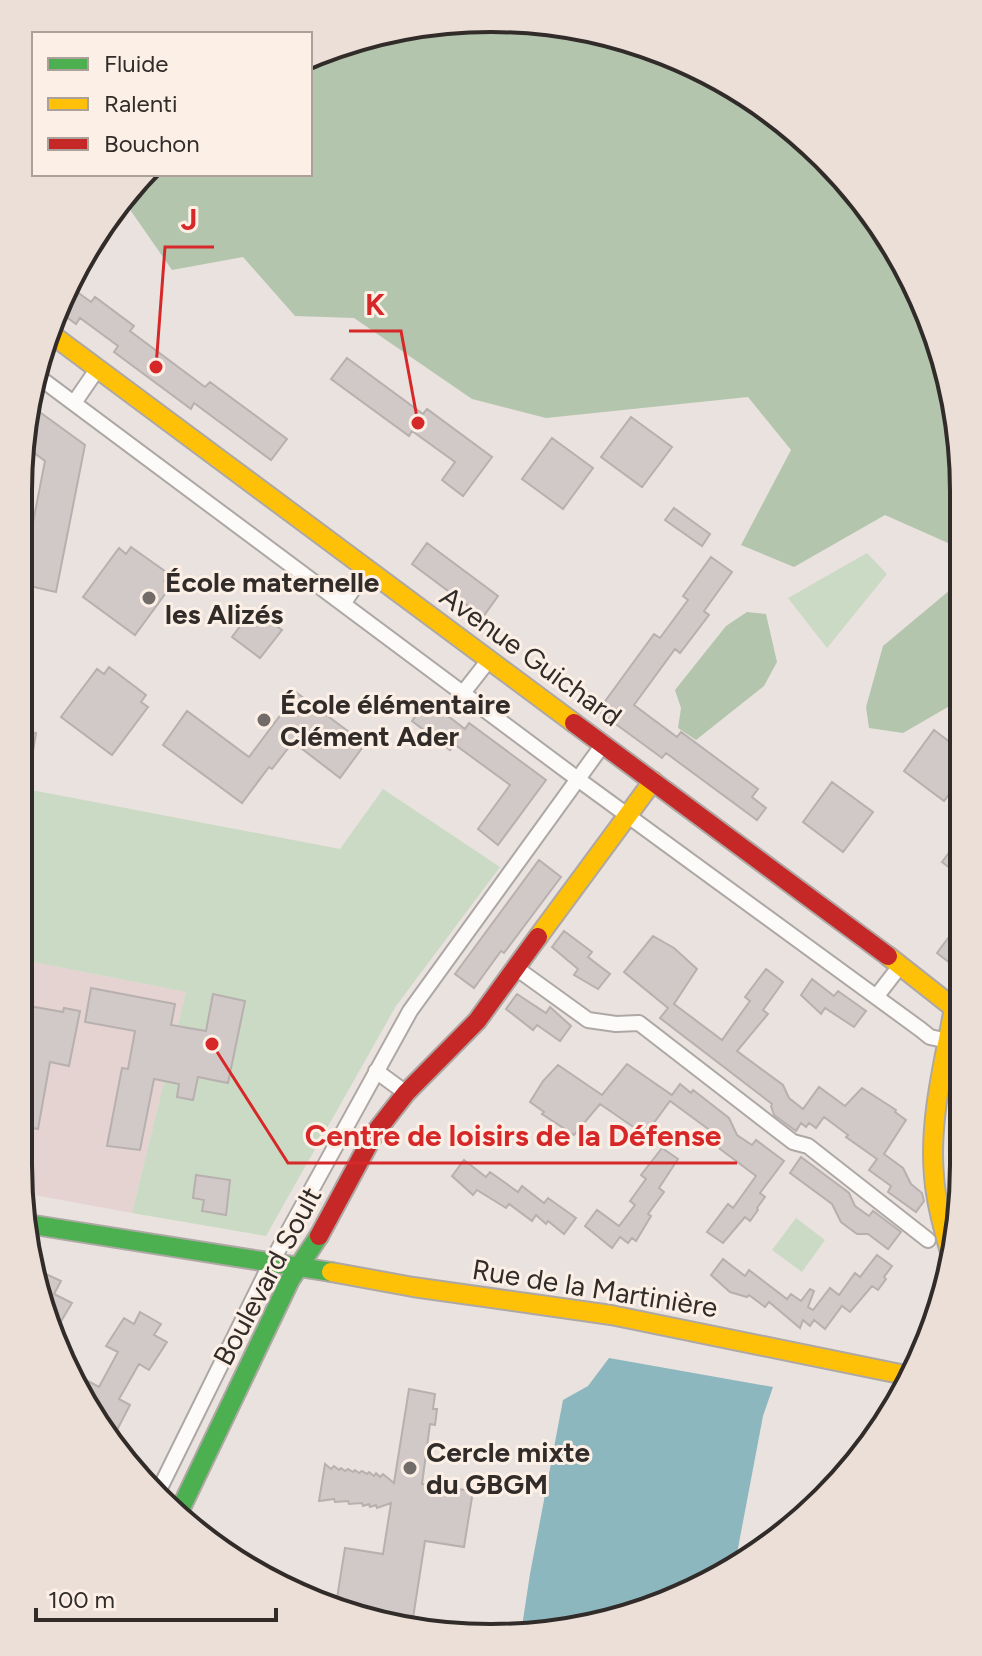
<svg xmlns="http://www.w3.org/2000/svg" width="982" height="1656" viewBox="0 0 982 1656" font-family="Figtree,sans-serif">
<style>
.commercial{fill:#e5d3d1}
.green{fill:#cbdac4}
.forest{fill:#b4c5ae}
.water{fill:#8cb7be}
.building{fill:#d0c9c7;stroke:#b7b0ae;stroke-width:2}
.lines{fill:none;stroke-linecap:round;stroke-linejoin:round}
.street-casing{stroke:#aea8a5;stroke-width:18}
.fast-casing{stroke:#aea8a5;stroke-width:22}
.slow-casing{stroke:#aea8a5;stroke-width:22}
.jam-casing{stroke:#aea8a5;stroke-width:22}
.street{stroke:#fcfbfa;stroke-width:14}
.fast{stroke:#4caf50;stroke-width:18}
.slow{stroke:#ffc107;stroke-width:18}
.jam{stroke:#c62828;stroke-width:18}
.poi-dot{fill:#726c68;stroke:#fcefe6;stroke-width:3}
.labels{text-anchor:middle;stroke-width:6;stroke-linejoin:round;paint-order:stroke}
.poi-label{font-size:28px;font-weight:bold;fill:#312c29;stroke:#fcefe6;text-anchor:start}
.street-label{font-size:28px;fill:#312c29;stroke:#fcefe6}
.rim{fill:none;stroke:#312c29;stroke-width:4}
.leader{fill:none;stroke:#d62828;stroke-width:3}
.callout-dot{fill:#d62828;stroke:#fcefe6;stroke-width:3}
.callout-label{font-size:30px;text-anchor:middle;font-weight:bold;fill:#d62828;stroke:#fcefe6;stroke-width:6;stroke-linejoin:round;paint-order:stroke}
</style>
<rect width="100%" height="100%" fill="#eae2de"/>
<path class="commercial" d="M18,959l168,33 -54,221 -109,-20 -5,-28z"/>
<path class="green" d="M867,553l20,21 -60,74 -39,-50z
M26,789l314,60 43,-60 117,78 -104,139 -130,230 -134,-23 54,-221 -168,-33v-117z
M796,1218l29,22 -23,32 -30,-22z"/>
<path class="forest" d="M399,27h185l170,71 92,81 55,76 38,84 24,121v242l-3,-2 -57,33 -34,-5 -3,-21 17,-61 73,-61 1,-38 -72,-32 -91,52 -53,-22 50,-95 -43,-53 -202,21 -74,-19 -118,-81 -59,-2 -52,-59 -71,13 -48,-69 28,-27h158v-110z
M747,612l19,2 11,48 -13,24 -68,54 -18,-12 3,-20 -6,-18 51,-64z"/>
<path class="water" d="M609,1358l164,29 -10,29 -28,148 -92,49 -122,20 9,-59 33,-174 25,-14z"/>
<path class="building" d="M69,286l22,16 4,-5 39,29 -4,5 75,56 5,-5 77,57 -16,21 -77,-57 -3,6 -77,-57 4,-6 -38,-28 -4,6 -19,-14z
M347,358l76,56 4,-5 65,48 -29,39 -21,-16 13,-18 -43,-31 -3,5 -78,-57z
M30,405l55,40 -29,147 -35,-8 24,-123 -23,-17z
M631,417l41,30 -30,40 -41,-30z
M552,438l41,30 -30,41 -41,-30z
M674,508l36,26 -8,12 -37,-26z
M427,543l71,53 -15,21 -71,-53z
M131,547l38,27 -5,7 7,5 -36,49 -52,-38 36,-49 7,6z
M711,557l21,15 -28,39 5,4 -29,38 -5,-4 -41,56 43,32 4,-5 77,57 -6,8 14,11 -9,12 -91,-67 -4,5 -64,-47 56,-77 6,4 28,-38 -5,-4z
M253,609l29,21 -22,28 -28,-21z
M109,667l37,28 -5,7 7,5 -36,48 -51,-38 36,-48 7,5z
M297,693l68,51 -25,34 -47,-36 -21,27 -3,-2 -27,36 -79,-58 24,-34 62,46z
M427,700l38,29 4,-6 77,57 -48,65 -20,-16 32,-44 -56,-41 -4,6 -38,-29z
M19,730l17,3 -10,60h-7z
M934,730l29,22v23l-19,26 -40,-30z
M832,782l41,30 -30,40 -40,-30z
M963,834v44l-21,-16z
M539,860l22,17 -57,76 -3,-2 -27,37 -19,-14z
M963,918v55l-26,-20z
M564,931l28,21 -4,5 22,17 -12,15 -24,-14 4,-6 -26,-22z
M653,936l21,12 23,21 -23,35 48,36 28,-39 -5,-4 21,-28 17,13 -20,28 5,4 -31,37 46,34 6,13 14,11 16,-22 26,19 17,-18 34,22 -1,2 11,8 -22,34 19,14 8,16 11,9 2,8 -8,11 -28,-20 3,-6 -22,-16 8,-11 -31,-22 2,-2 -24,-18 -8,11 -7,-5 -3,4 -5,-4 -5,8 -22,-16 -3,-9 1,-2 -112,-86 8,-10 -44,-36z
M812,979l22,17 4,-5 28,20 -12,16 -29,-19 -4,6 -20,-19z
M91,988l84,16 -4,21 35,6 7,-37 32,7 -17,82 -30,-6 -5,23 -16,-3 2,-13 -25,-5 -14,71 -33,-4 15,-78 6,1 7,-38 -50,-9z
M517,994l29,19 4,-6 21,19 -11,15 -23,-16 -4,5 -27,-21z
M18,1004l45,8 1,-4 16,3 -11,55 -19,-4 -12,67 -20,-4 3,-37h-3z
M627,1064l45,31 8,-11 11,9 2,-3 36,28 8,17 15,10 4,-5 28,21 -24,32 5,4 -8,11 1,2 -8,11 -5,-4 -22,26 -16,-11 21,-28 5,4 23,-32 -36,-27 -5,-15 -45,-33 -25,34 -45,-31 -26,31 -32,-21 2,-2 -14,-10 13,-21 15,-16 44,30z
M662,1148l16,11 -19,29 5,4 -16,22 3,2 -15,25 -4,-3 -4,5 -8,-6 -8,11 -27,-22 12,-16 22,16 16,-21 -5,-4 16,-22 -5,-4z
M801,1157l48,36 6,13 14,10 4,-5 28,21 -13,17 -20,-15h-11l-16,-12 -9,-18 -42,-31z
M464,1160l22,17 4,-5 28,20 4,-6 22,17 4,-5 28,20 -12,16 -16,-13 -2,3 -10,-9 -4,6 -23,-17 -3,4 -29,-18 -4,5 -21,-19z
M196,1175l34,5 -4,35 -24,-4 2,-11 -11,-2z
M877,1255l15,11 -8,11 2,2 -8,11 -6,-4 -22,26 -8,-6 -17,23 -11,-9 -4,6 -7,-6 -3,8 -31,-26 -4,5 -16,-12 -2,2 -17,-5 -19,-17 12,-16 22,17 4,-6 38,29 4,-5 10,7 9,-12 4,2 -6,16 5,3 17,-22 9,7 16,-22 5,4z
M35,1269l26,12 -7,13 18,9 -12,20 -18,-9z
M140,1312l21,12 -7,11 13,7 -18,28 -10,-6 -20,35 11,6 -15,29 -13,-7 -20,-38 4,-9 13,7 19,-35 -12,-6 18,-28 10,6z
M409,1389l26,5 -2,15h4l-2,16 -5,-1 -8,60 51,7 -9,56 -39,-6 -12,77 -19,-3 -1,7 -54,-9 -4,-2 10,-63 38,6 8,-51 -14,5 -1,-3 -6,2 -1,-3 -6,2 -1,-3 -13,1 -1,-3 -13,1 -1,-3 -15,2 6,-37 6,5 3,-3 5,4 2,-2 4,3 3,-2 5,3 2,-2 4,3 3,-2 5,3 2,-2 5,4 2,-3 4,4 3,-3 11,9z"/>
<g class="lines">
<defs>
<path id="street" d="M36,375l543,405 341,249 10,8 18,4
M74,403l24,-35
M343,604l23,-34
M463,693l25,-32
M516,968l72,52 28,4 23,-1 154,119 15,4 120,94
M876,997l24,-31
M376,1071l30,22
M158,1492l113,-229 139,-252 194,-268"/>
<path id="fast" d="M28,1224l303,48
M179,1512l111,-232 29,-44"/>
<path id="slow" d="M47,331l527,392
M538,937l115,-156
M888,956l66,52c-10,55 -25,112 -20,168 2,27 10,54 17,80
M331,1272l82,15 198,28 299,61"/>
<path id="jam" d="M574,723l314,233
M319,1236l55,-102 32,-41 71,-72 61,-84"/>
</defs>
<use href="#street" class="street-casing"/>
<use href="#fast" class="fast-casing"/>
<use href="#slow" class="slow-casing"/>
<use href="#jam" class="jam-casing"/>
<use href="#street" class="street"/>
<use href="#fast" class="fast"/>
<use href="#slow" class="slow"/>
<use href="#jam" class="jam"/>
</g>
<g class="poi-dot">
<circle cx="149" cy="598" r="8"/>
<circle cx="264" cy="720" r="8"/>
<circle cx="410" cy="1468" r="8"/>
</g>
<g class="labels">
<g class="poi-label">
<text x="165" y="592">École maternelle<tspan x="165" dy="32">les Alizés</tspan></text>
<text x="280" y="714">École élémentaire<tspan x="280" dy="32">Clément Ader</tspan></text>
<text x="426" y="1462">Cercle mixte<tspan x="426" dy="32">du GBGM</tspan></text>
</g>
<g class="street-label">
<text transform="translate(531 656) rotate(36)" y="10">Avenue Guichard</text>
<text transform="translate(267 1276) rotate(-62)" y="10">Boulevard Soult</text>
<text transform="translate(595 1288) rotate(9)" y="10">Rue de la Martinière</text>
</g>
</g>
<path d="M0 0H982V1656H0ZM491 32H491A459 459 0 0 1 950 491V1165A459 459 0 0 1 491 1624H491A459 459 0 0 1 32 1165V491A459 459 0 0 1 491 32Z" fill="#ecdfd7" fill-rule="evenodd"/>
<path class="rim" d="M491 32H491A459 459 0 0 1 950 491V1165A459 459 0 0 1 491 1624H491A459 459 0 0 1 32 1165V491A459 459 0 0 1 491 32Z"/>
<path class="leader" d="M156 367L165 247H214M418 423L401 331H349M212 1044L288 1163H737"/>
<g class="callout-dot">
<circle cx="156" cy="367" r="8"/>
<circle cx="418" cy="423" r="8"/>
<circle cx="212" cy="1044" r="8"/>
</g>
<g class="callout-label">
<text x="189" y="230">J</text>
<text x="375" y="315">K</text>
<text x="513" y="1146">Centre de loisirs de la Défense</text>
</g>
<rect x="32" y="32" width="280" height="144" fill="#fcefe6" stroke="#aba19a" stroke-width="2"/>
<rect x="48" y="58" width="40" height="12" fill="#4caf50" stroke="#aba19a" stroke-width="2"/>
<text x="104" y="72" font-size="24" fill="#312c29">Fluide</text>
<rect x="48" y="98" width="40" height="12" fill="#ffc107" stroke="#aba19a" stroke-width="2"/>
<text x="104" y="112" font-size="24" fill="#312c29">Ralenti</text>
<rect x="48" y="138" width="40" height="12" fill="#c62828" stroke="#aba19a" stroke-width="2"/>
<text x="104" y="152" font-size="24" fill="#312c29">Bouchon</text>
<path d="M36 1608v12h240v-12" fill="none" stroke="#312c29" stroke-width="4"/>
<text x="48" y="1608" font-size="24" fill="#312c29" stroke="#fcefe6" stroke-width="6" paint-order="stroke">100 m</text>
</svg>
